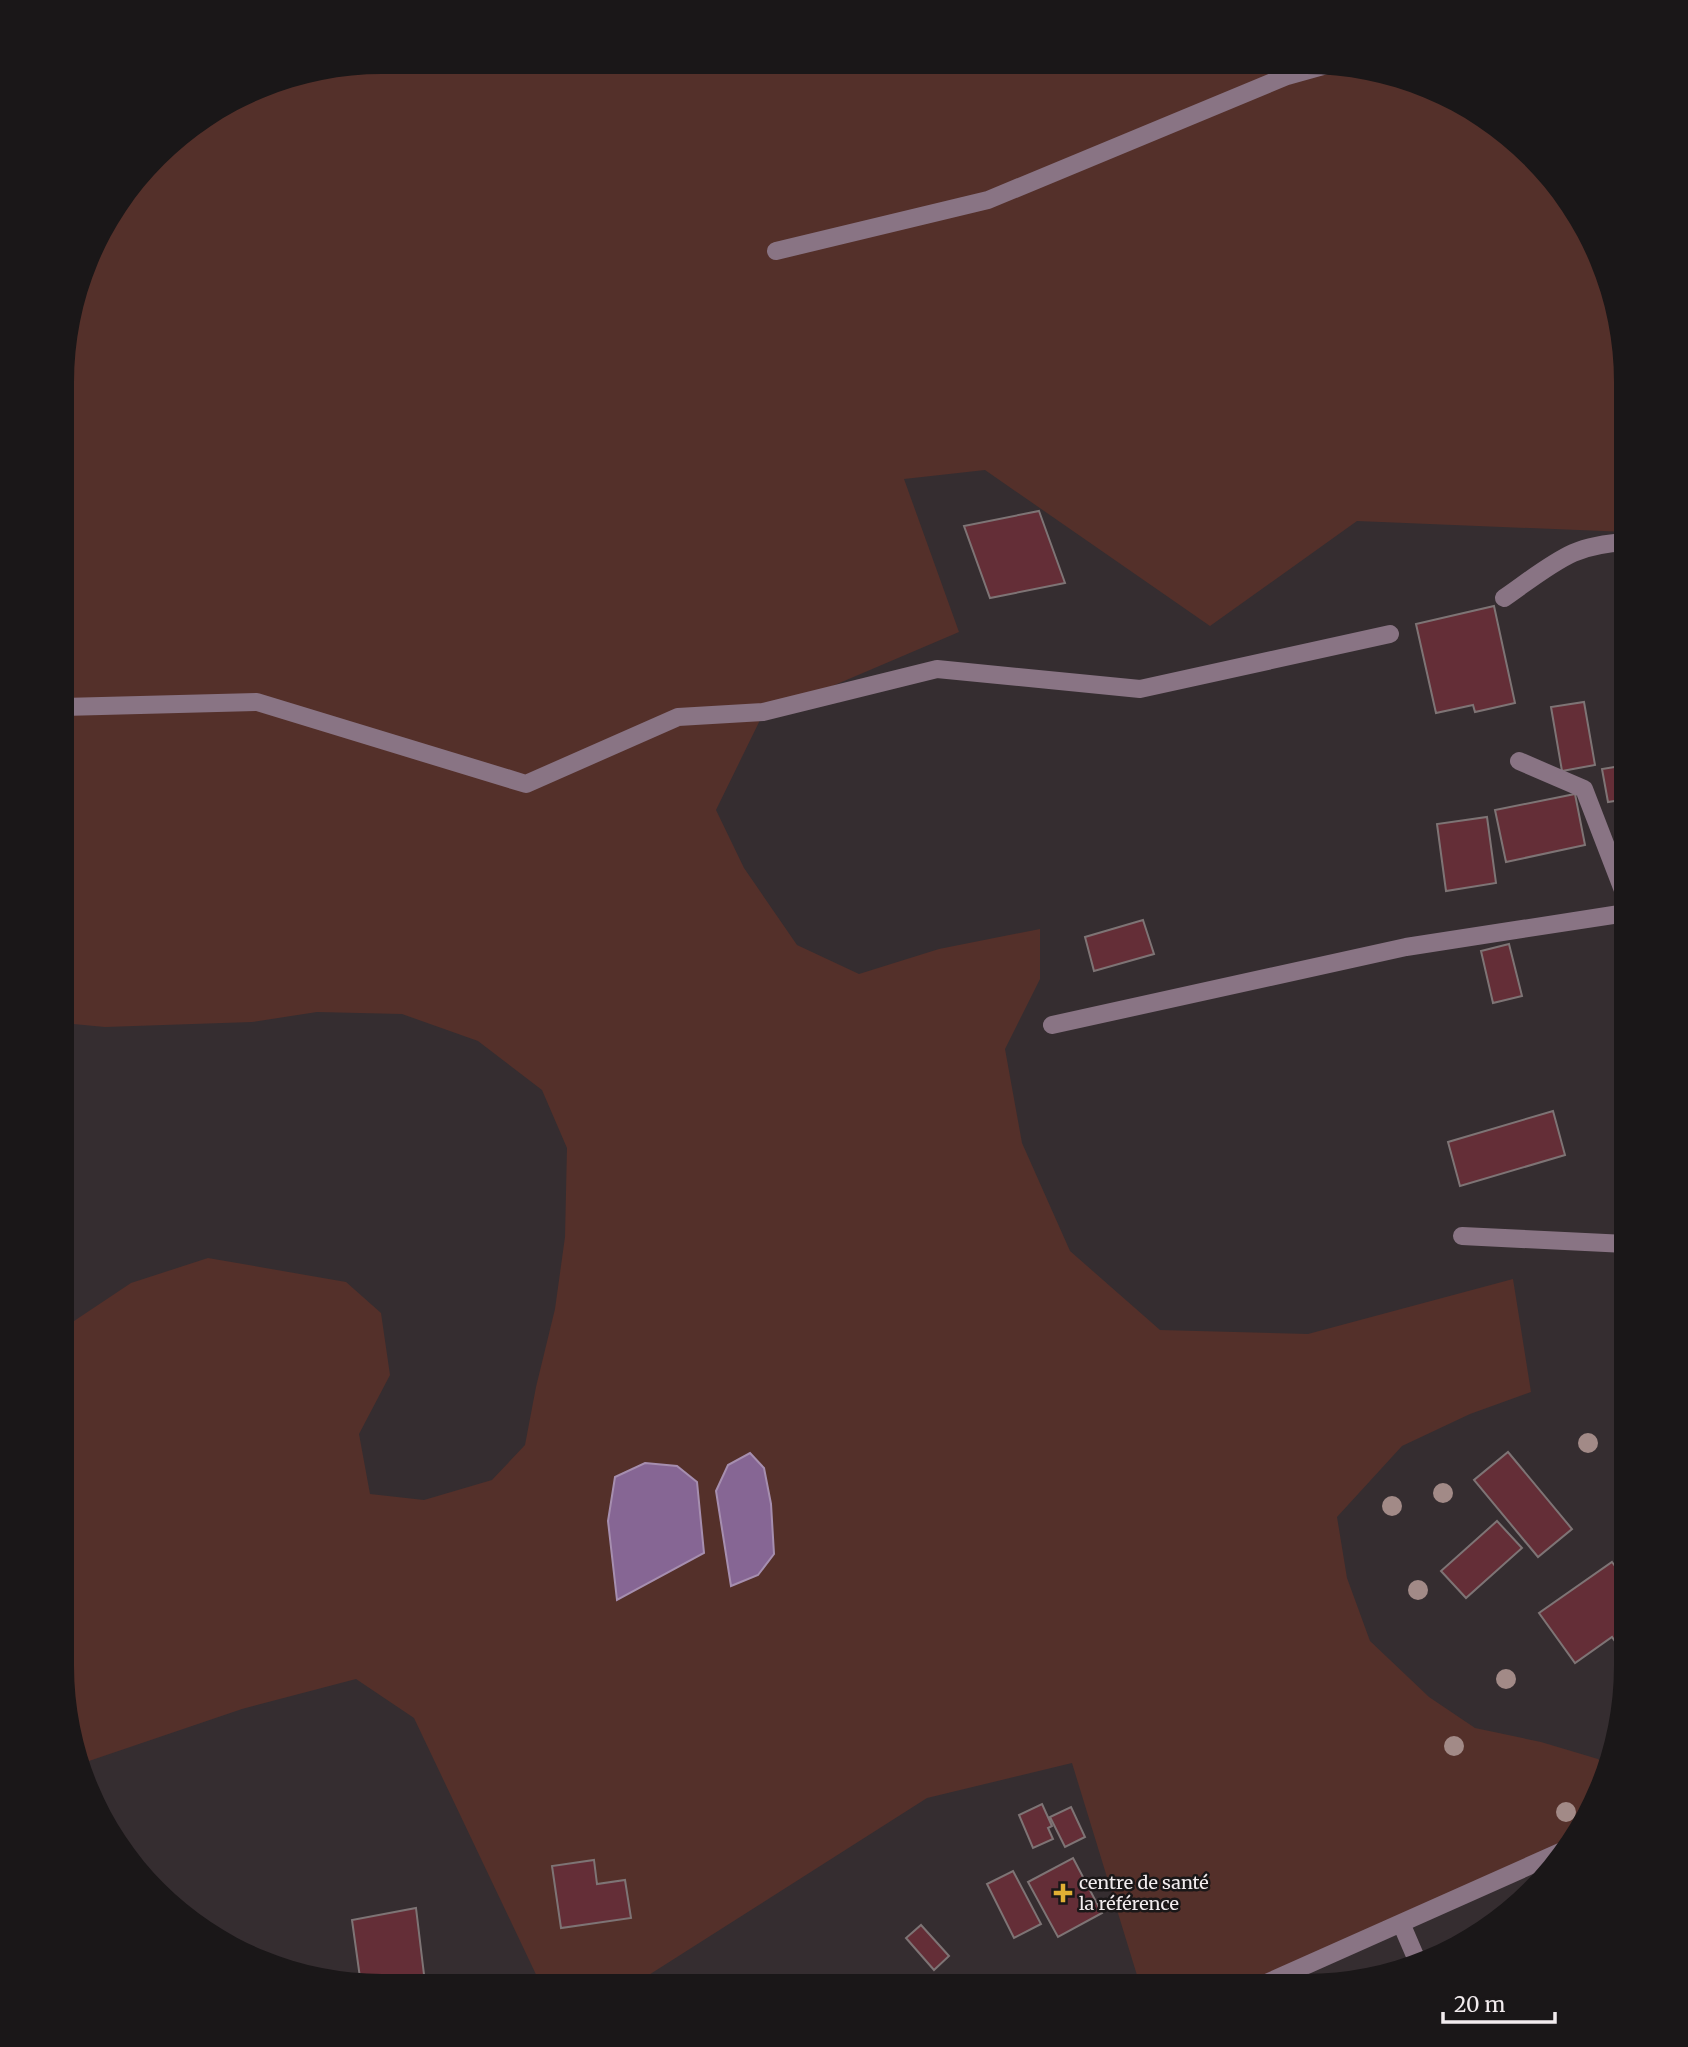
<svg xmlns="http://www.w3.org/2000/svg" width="1688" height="2047" viewBox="0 0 1688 2047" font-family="Merriweather,serif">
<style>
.green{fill:#54302a}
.water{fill:#866694;stroke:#a68eaf;stroke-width:2}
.building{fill:#642e37;stroke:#7e7475;stroke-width:2}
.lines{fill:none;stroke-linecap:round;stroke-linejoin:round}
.minor{stroke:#897484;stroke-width:18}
.tree{fill:#a28a87}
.poi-dot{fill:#e1af34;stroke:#1a1718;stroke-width:2.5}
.labels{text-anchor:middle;stroke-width:5;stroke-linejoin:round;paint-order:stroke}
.poi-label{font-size:18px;fill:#f2ecee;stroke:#1a1718;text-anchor:start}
</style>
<rect width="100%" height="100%" fill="#352d30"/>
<path class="green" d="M382,61l967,3 136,51 99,107 32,77 11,82v151l-270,-11 -147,105 -225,-156 -81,9 55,153 -197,84 -46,94 28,58 53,77 62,29 80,-25 101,-20v50l-35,70 17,94 48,108 90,79 148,4 205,-55 18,113 -61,22 -68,32 -65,71 10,61 23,63 59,56 46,31 66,14 57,17 11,10 -36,74 -11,10 -310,132h-112l-68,-222 -145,35 -294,187h-92l-127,-267 -58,-39 -114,30 -159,54h-5l-6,-15 -11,-82 1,-337 69,-46 77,-25 138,24 35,31 9,62 -31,59 11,60 54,6 68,-20 33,-35 11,-58 19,-78 10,-72 2,-89 -25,-58 -64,-49 -76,-27 -85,-2 -65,10 -147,5 -42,-4 1,-684 40,-117 67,-81 107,-63z"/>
<path class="water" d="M750,1453l14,15 7,36 3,50 -16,21 -27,11 -15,-95 12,-26z
M645,1463l32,3 20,16 7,71 -87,47 -9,-79 7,-44z"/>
<path class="building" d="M1039,511l26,72 -75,15 -26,-72z
M1494,606l21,97 -40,9 -2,-7 -37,8 -20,-89z
M1584,702l11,63 -33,6 -11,-64z
M1627,765v34l-19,3 -6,-33z
M1575,794l10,51 -79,17 -11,-52z
M1487,817l9,66 -50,8 -9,-67z
M1143,920l11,34 -60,17 -9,-34z
M1509,944l13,52 -29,7 -12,-52z
M1553,1111l12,44 -105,31 -12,-44z
M1508,1452l64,77 -34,28 -64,-77z
M1497,1521l25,27 -56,50 -25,-27z
M1612,1562l14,19v76l-14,-20 -37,26 -36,-50z
M1042,1804l10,22 -4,2 5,11 -20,9 -14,-33z
M1071,1807l14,30 -20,10 -15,-30z
M1073,1858l29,55 -44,24 -30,-55z
M594,1860l3,24 28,-4 6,38 -70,10 -9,-62z
M1013,1871l28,53 -27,14 -27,-54z
M416,1908l9,75 -10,2h-54l-9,-65z
M921,1925l28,31 -15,14 -28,-32z"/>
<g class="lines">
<path class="minor" d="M776,251l212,-51 299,-124 43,-12
M1504,598c22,-15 45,-34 69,-45 16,-7 36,-10 54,-11
M63,707l194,-5 269,82 152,-67 85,-5 174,-43 203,20 250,-55
M1519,761l65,28 42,109
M1052,1025l354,-78 220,-34
M1462,1236l164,8
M1401,1923l15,35
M1262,1985l305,-136"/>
</g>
<g class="tree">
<circle cx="1588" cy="1443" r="10"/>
<circle cx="1443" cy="1493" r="10"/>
<circle cx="1392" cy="1506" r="10"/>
<circle cx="1418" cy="1590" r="10"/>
<circle cx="1506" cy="1679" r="10"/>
<circle cx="1454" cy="1746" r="10"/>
<circle cx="1566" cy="1812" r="10"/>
</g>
<path class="poi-dot" d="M1059.5 1882.5h7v7h7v7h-7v7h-7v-7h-7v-7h7z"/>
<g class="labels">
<g class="poi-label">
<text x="1079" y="1889">centre de santé<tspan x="1079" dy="21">la référence</tspan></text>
</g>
</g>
<path d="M0 0H1688V2047H0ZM382 74H1306A308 308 0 0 1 1614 382V1666A308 308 0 0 1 1306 1974H382A308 308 0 0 1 74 1666V382A308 308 0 0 1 382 74Z" fill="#1a1718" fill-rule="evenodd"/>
<path d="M1443 2012v10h112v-10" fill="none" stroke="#f2ecee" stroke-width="3.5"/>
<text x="1454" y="2012" font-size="21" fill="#f2ecee" stroke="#1a1718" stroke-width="5" paint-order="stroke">20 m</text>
</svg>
